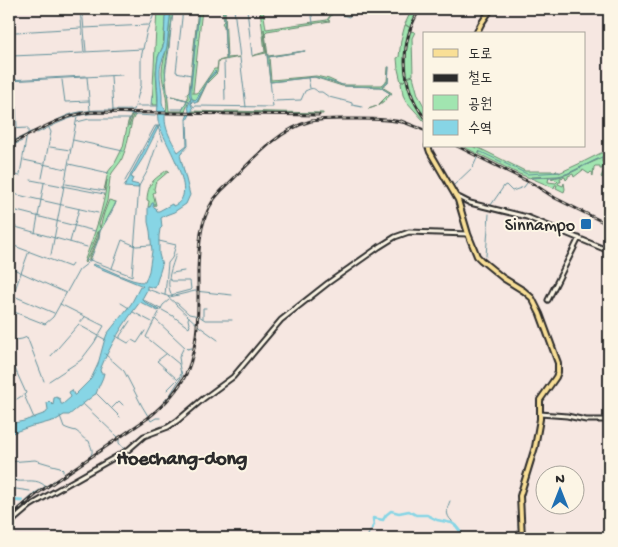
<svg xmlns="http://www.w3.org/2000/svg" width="618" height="547" viewBox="0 0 618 547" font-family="'Gochi Hand','Poor Story',sans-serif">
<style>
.green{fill:#a1e5b0;stroke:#66886e}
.water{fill:#87d5e5;stroke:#62919b}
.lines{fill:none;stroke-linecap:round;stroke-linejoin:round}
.stream{stroke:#62919b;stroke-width:1}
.canal{stroke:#87d5e5;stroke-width:2.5}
.river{stroke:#87d5e5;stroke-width:3}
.secondary-casing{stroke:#2b2b2b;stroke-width:7}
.primary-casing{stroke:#2b2b2b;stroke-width:8}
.secondary{stroke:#fcf5e5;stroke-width:3}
.primary{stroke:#f9df96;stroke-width:4}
.rail-casing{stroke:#2b2b2b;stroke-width:3}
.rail{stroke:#fcf5e5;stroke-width:1;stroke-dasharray:4;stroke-linecap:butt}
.poi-dot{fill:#1f6fb2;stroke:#fcf5e5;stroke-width:2}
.labels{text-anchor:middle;stroke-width:4;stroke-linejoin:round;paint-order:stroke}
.poi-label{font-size:18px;fill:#2b2b2b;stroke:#fcf5e5;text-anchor:end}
.quarter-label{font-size:20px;font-weight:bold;fill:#2b2b2b;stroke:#fcf5e5}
</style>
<rect width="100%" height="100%" fill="#f6e7e1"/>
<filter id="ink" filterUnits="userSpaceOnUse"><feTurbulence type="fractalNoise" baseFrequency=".02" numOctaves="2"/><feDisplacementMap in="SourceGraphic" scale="10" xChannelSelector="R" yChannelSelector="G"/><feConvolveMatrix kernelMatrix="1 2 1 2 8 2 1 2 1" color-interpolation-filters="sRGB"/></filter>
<g filter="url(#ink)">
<path class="green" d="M157,9h9l-3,37 -5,11 -2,15 2,33h-6z
M171,9h2v3l-5,38 -3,20 4,41h13l5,-11 -16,-4 16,4 1,-2 -1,-4 2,-2 9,-83h4l-9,84h3l3,-2 15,-22h3l1,-8 8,-2 -2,-33 -2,-3 2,-2 -2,-12 3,1 2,48 13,-1 -21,4 -1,2 -1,10 -10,10 -9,19h-1l11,-22 6,-6 2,-3 -8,8 -12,21 -4,-1 -3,1 -4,12h-19c3,-13 -4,-26 -4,-40 0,-9 4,-18 5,-27 2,-12 2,-24 4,-36z
M260,9h3l3,20 61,-9 4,-6 3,-2h1l-3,2 -4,6 2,1 -63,10 -2,2 3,23 37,-5 -36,6 2,23 45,-4 13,3 13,6h40l5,-4 1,-14h1l-1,15 -6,5 10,6c-7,8 -14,14 -24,16l9,-3 13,-13 -10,-6 -38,-1 -28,-9 -44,5 -6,-53 2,24 -14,3 13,-4z
M412,9h7c-13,21 -17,43 -13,69l-1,1h1l6,20 12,19v3l-18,-20 -3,-6 -2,-12 4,-3 -4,2 -3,-13 -1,-11 2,-1 2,-17 4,-15 4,2 -4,-3z
M410,31l5,1 -3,6 1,37 -6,2 -1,-25z
M413,76l5,19 6,11v10c-8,-11 -14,-24 -17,-38z
M193,111l32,1v-1l98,2v1l-132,-2z
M132,114l-3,8v4l4,-11h2l-3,6 -6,27 -5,13 -9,12 -2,5 -3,23 -8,23 1,4 4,-15 5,-13 7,2 -1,3 -15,26 -2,8 -9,21v-3l9,-21 1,-6 -1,1 -1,4 -12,28 -1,-1c10,-27 20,-53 23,-82l-3,11 4,-19 7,-9 8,-16 5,-25z
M462,146h10l4,2 -2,-2h1l50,25h32l-3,1h5v1l26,-12 16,-8 8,-2v4l-7,2 7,-2v2h-7l-16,8 16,-7v4l7,1v5h-1l-6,10 -1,-1 4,-9 -1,-2 -2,3h-2v-3h-5l-1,1 -1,9 -1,-1 1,-2 -2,-1 -2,2 -6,-4 -9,7 -1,-3 -5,2v2l-2,2 -1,-3 -5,1 1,4h-2l-1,2 5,2 1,-3 1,6 -1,3 -8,-4 1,-3h-2l-1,3 -23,-10 18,-1 -1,5 8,1 2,-2 -7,-3c12,-1 23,-6 32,-12l-16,8 -9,2 -27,1 -1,1 -11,-4 -40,-20 1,-3 -2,3z
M167,170l2,1 -14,12v2l-1,4 1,3 -2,1 3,12 -2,1v-3l-4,4h-2l1,-6 -2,-1c0,-6 2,-15 7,-20 3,-3 9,-7 13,-10z"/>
<path class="water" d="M10,9h5l-1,26 -5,22z
M166,9h5l-4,37c-1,8 -6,14 -7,23 -1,11 3,22 2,33l1,4 3,5c-4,14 5,29 12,41l9,-7 -1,-26 3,-8 -1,-5 3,-7 -2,-5 1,-5 9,-80 -8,78v7l1,5 4,1 12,-21 7,-8 1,1 -8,8 -11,22 -2,1 -1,-2h-2l-1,3 2,5 -6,11 1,26 -8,9 10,40 -4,9 -12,8 -8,3 -5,3 1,9 -2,2 -1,7v18l3,11 -7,23 -8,-2v4l-5,9 3,3 14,8 -1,1 -18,-9c-16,21 -30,43 -40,68l1,3h3c-1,7 -6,13 -8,21l-2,1 -25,20h-5l-8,5 -18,5 -6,1 -23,8v-10l15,-3 22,-8 2,-3 -1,-7 2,-2 4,4 1,-7 2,-1 4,2 1,5h2l8,-7 -2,-5 3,-2 2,5h1l16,-16 7,-15 6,-22 3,-8 24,-30 9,-17h2l1,-1 -51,-21 1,-1c14,4 38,19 52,18l4,-11 3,-20 -2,-20 -2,-9v-15h2l2,-4h2l-1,4 3,1 1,3h2l13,-7 1,2c30,-11 -13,-68 -15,-86 -1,-7 0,-13 0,-20 0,-14 -3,-28 0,-42 1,-5 5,-9 6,-15 1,-11 0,-23 2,-34z
M157,126l1,2 -15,30 -12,19 2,1 -2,5 8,2 -1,3 -14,-1 6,-10v-1z"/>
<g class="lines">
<path class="stream" d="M80,9l4,43 59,-3
M82,9l4,42
M173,9c-1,13 -3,26 -4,40 -2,15 -7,32 -1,47l23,5
M183,9l-7,63 15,3
M224,9l1,36 2,15
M234,9l12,98
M247,9l5,46
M311,9l2,14
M340,14l9,3 1,-2 -3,-6
M84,28l64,-3
M16,32l65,-4
M12,56l71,-3
M268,57l37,-6
M224,62l1,38
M111,76l2,34
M87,77l3,33
M308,78l2,10
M9,80l77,-4
M62,80l3,22 24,-1
M9,81l113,-6
M271,82l44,-5 31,9 34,1 11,7
M382,86l6,-4 1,-15
M275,101l26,-1 4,-9c7,-3 8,-4 13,1h4l7,5 20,5 3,1v2l10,2
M191,103l3,4 2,-1 77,1 -6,-53
M16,105l1,23
M151,105l1,-10
M137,106h21
M171,109h12l4,-8
M135,116l1,-1 19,1
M77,122l12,-3h41
M160,126l-2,1 5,14
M9,129l19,-1v4
M37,133c13,-6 26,-13 40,-17 15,-4 42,-4 58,-1
M73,140l50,11
M9,143l17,-8 2,-2c16,-4 31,-16 47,-20 20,-5 39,-2 59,-3l7,-25v-27l6,-28 6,-13 1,-8
M9,147l13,-6
M50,147l20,3
M479,153l2,-1 46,22 33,-2
M24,160l42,9
M69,164l40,9
M9,174l11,2
M20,174l7,-40
M42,178l9,-46 -2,-4
M531,178c11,-2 24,1 35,-4 15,-5 28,-15 43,-19
M31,180l73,14
M125,181l30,-55h5
M66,184l38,7
M453,186l20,-19 4,-9
M9,193l89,20
M491,205l13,-19 2,-1 6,6 12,-4 3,-4
M9,209l86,22
M12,226l75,21
M35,233l9,-50
M159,241l17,4 -4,13 -4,5 -3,32
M70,242l9,-33
M9,244l61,23 2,-3
M51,255l26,-138
M486,256l3,-42
M86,260l4,1 9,-23 1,-7 11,-18 5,-11
M90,260l42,16 7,-90 9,-16 10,-29
M9,267l57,26
M112,268l10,-28 14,6 15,-1
M172,273l12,-2
M169,279l3,2h18l1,8 -1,1 -19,5
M147,289l23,8 25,-6 37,4
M9,294l45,19
M171,294c-6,-13 1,-27 5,-40
M13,295l16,-44
M168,297l7,6h2l12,11 10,2 6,4h27
M142,299l31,17 16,12 1,-3 -1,-1 -1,-5 1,-2
M121,303l8,5
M175,304l25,23 18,13
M9,310l36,14 8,-7 26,-47 9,-7
M133,312l19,10
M156,318l7,-13 6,-5
M203,318v-10h3
M79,325l27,15
M116,336l12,7 4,-3 5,3 8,-12
M120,338v-2l10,-15
M9,341l13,-2 5,-2 17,44
M105,354l19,17 18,35 9,15 5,-3h4
M166,354l-9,7 20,18
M51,356l34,-39
M11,360l15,33 -2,2 10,23
M180,364l-1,-7 5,-10
M49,381l32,-21 13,-17 10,-17 -44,-22
M167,390l12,-12 2,-4 -2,-10 -33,-27 9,-18 32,30 5,-1
M97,394l23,23
M17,399l6,-4
M82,403l36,34 1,2v4l5,6
M163,405v-2l7,-8 12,-19 -1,-5
M112,408l7,-7 4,4
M9,462l26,-2 17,5 8,2 3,3v2
M9,478c2,1 5,2 8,3 10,1 20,-3 28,5
M9,488l21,3
M450,501c-3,7 -5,14 2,20v2
M9,517l26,-24 52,-33c8,-8 5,-10 2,-19 -8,-3 -7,-6 -13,-10 -4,-1 -8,-2 -12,-4l-4,-11
M518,525l2,13
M368,538v-3l4,-7"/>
<path class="canal" d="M372,528l2,-3 -1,-6v-1l10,2 3,-5 5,-4 8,2 10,-2 7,4h11l10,5 15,3 4,3 9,12"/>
<path class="river" d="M9,500l13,1"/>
<defs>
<path id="secondary" d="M456,196l14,7 57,14 82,34
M548,300l31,-62
M540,414l27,2 19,4h21l2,-1
M9,524l21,-18 20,-12 78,-44 16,-14 24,-9 9,-6 26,-22 30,-22 48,-57 47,-37 51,-36 16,-10 14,-5 59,2"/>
<path id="primary" d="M476,34l5,-10 10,-15
M428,146l2,6 28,48 10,34 9,22 4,4 22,18 21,13 8,7 8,16 18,49v9l-2,5 -16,23v19l-5,28 -15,49 2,42"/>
</defs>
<use href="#secondary" class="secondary-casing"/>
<use href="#primary" class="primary-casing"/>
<use href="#secondary" class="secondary"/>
<use href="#primary" class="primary"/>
<defs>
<path id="rail" d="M420,9c-21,34 -20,76 4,108
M401,121l23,9
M9,145c26,-13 53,-30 82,-33l228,3
M457,146l78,39 20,13 54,27
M9,520l10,-11 19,-16 110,-75c16,-13 30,-27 39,-46 13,-31 11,-70 11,-102 1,-28 2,-58 23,-79 27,-25 53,-60 90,-70 15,-3 30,-2 46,-2 16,0 33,0 49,4"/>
</defs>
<use href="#rail" class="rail-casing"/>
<use href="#rail" class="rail"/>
</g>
</g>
<rect class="poi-dot" x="580" y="218" width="12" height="12" rx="2.5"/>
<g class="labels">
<g class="poi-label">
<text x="575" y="230">Sinnampo</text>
</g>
<g class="quarter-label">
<text x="182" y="464">Hoechang-dong</text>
</g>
</g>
<rect width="618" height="547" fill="none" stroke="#fcf5e5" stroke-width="30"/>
<rect x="15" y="15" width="588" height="517" fill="none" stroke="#2b2b2b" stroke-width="2" filter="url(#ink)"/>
<rect x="423" y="32" width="162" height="115" fill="#fcf5e5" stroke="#a8a49b"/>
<rect x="433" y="49" width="25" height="8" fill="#f9df96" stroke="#a8a49b"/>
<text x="468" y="58" font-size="15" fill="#2b2b2b">도로</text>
<rect x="433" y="74" width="25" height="8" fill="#2b2b2b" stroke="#a8a49b"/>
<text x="468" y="82" font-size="15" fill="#2b2b2b">철도</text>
<rect x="433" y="95" width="25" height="15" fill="#a1e5b0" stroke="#a8a49b"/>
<text x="468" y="108" font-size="15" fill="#2b2b2b">공원</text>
<rect x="433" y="120" width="25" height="15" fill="#87d5e5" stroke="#a8a49b"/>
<text x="468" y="132" font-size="15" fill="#2b2b2b">수역</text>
<g transform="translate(560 490)"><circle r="24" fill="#fcf5e5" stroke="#a8a49b"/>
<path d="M0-4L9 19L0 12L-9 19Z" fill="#1f6fb2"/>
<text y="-8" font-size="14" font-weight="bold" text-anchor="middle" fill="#2b2b2b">N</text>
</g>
</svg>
